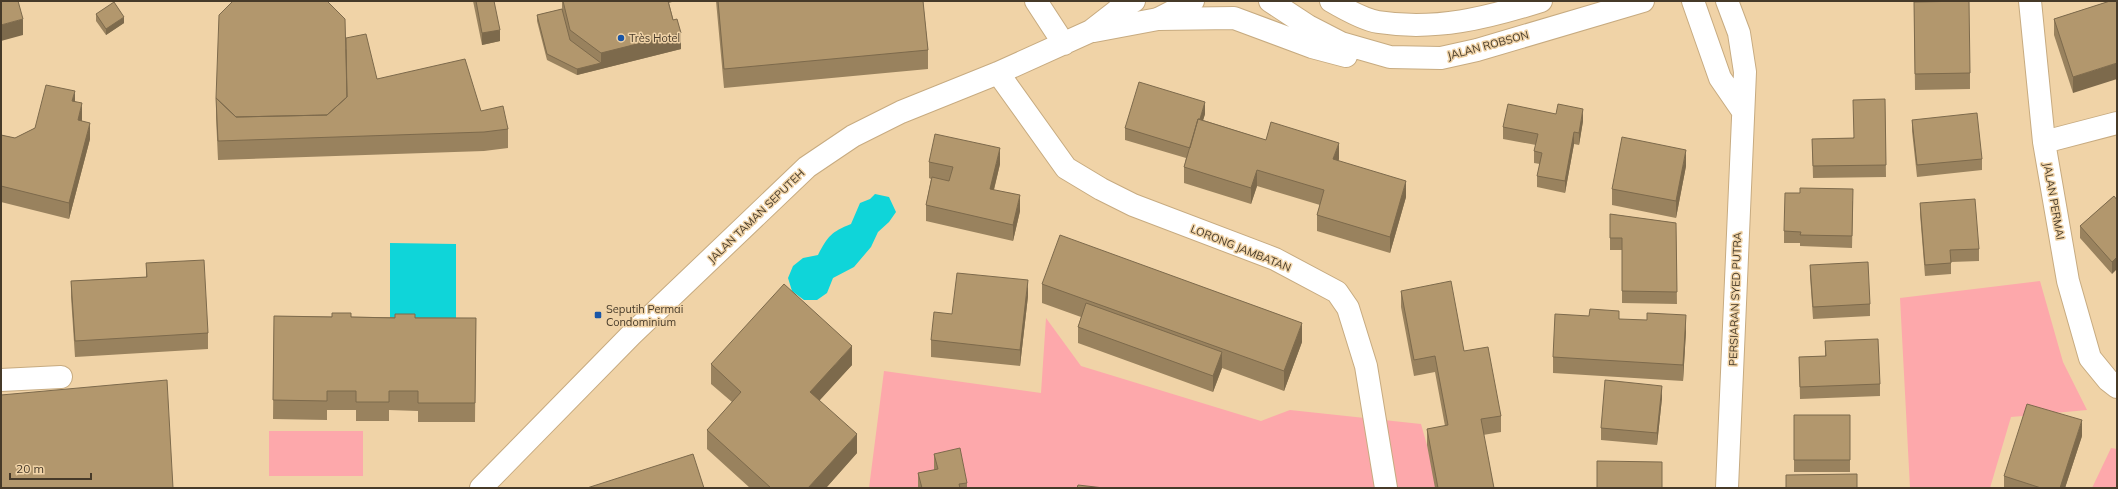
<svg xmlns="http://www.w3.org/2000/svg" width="2118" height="489" viewBox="0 0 2118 489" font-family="Mulish,sans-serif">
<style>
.green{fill:#fda8ab}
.water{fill:#0fd5d9}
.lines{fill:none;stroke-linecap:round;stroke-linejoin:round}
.minor-casing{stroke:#c7ab80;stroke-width:24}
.major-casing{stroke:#c7ab80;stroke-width:24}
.minor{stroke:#fff;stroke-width:22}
.major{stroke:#fff;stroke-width:22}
.wall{fill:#99825e}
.shaded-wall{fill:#7d6a4c}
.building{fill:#b2976d;stroke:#7d6a4c}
.poi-dot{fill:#1a56a7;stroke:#f0d3a7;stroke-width:1.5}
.labels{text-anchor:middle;stroke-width:3;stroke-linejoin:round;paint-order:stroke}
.poi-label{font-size:11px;fill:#463a29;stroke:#f0d3a7;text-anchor:start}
.street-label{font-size:11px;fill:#463a29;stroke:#f0d3a7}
</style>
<rect width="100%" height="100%" fill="#f0d3a7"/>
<path class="green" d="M2040,281l23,81 24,48 -76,7 -21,71h-80l-10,-190z
M1046,318l35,48 180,55 29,-11 131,14 18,64h-570l15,-117 157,22z
M269,431h94v45h-94z
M2111,448l6,1v39h-25z"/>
<path class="water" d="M875,194l14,3 7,15 -7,10 -11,10 -7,15 -17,20 -21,11 -6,15 -10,7h-13l-12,-9 -4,-13 5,-12 10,-8 15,-3c10,-19 13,-23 33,-31l9,-21 10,-4z
M390,243l66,1v78l-66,-2z"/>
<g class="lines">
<defs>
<path id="minor" d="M1036,1l28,43
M1693,1l27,77 22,32
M2030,1l14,141 24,139 22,77 18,22 9,7
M1094,31l64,-12 35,-18
M998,73l68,95 35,21 32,16 142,54 62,33 11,16 18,58 20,122
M2044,142l73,-19
M1,380l60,-3
M481,488l150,-153 176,-168 46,-31 48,-24 97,-39 93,-42 27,-21 16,-9
M1727,488l18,-416 -6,-39 -12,-32"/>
<path id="major" d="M1270,1l38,25 33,17 49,14 51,1 36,-8 166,-49
M1331,1c12,7 34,19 47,21 58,9 109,-4 163,-21
M1118,10l8,-9
M1158,19l76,-1 78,29 34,9"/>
</defs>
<use href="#minor" class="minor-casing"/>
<use href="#major" class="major-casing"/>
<use href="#minor" class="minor"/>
<use href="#major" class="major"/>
</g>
<path class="wall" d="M473,1h21l6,40 -18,4z
M562,1h113l-6,2 12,46 -104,26 -30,-15 -10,-39v-6l25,-6z
M716,1h207l5,49v19l-204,19z
M2110,1l-37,92 -19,-58v-16z
M1914,2l56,71v16l-55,1z
M96,14l28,9 -18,12 -10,-14z
M346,49l31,30 104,32 27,18v19l-24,3 -266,9 -2,-43v-19z
M1885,99l1,78 -73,1 -1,-39 41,-1z
M75,101l7,18v2l8,18 -21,80 -68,-17v-67l14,3 20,-10z
M1205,114l-2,6 63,20 73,19 -1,2 68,36 -16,56 -73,-22v-16l3,-10 -63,-19 -6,18 -67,-21v-16l2,-9 -61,-18v-12z
M1912,120l70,39v11l-65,7 -5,-46z
M1583,121l-4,24 -5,-1 -9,49 -28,-6v-11l3,-12 -6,-1v-12l2,-6 -33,-6v-12z
M929,162l71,2 -6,26 26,21 -7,30 -87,-20v-16l5,-26 -2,-1z
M1686,166l-10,52 -64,-13v-16z
M2114,196l-2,78 -32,-36v-12z
M1853,201l-1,47 -52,-2v-3h-16v-12z
M1920,203l59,46v12l-28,1v12l-26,2 -5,-62z
M1610,214l66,9 1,81 -55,-1v-53h-12z
M146,263l62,70v16l-133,8 -4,-60v-16l75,-4z
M1810,265l60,39v12l-57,3 -3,-43z
M1042,284l260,58 -18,49 -62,-23 -9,24 -135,-49v-16l3,-10 -39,-14z
M1401,291l63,60 37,65v16l-18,3 11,53h-59l-8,-43v-16l18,-3 -10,-54 -21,4 -13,-69z
M1028,296l-8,70 -89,-9v-17l21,-26z
M274,316l202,2 -1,104h-57v-11l-29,-1v11h-33v-11h-29v10l-54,-1z
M1619,319l67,12 -3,50 -130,-8v-16z
M1825,341l55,43v12l-80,3 -1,-42 26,-1z
M711,364l141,1 -33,35 38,53 -31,35h-76l-43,-39v-19l25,-28 -21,-18z
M1662,398l-5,47 -56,-5v-12z
M1794,415h56v57h-56z
M2082,436l-17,52h-61v-12z
M934,454l33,29v5h-49v-15l16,-3z"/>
<path class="shaded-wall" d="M124,17v6l-18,12v-6z
M23,19v16l-22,6v-16z
M500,30v11l-18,4v-12z
M681,33v16l-104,26v-6l24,-6v-10z
M2117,63v16l-44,14v-16z
M75,91v16l-3,-6z
M1205,102v12l-14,46v-12z
M82,103v16l-4,17v-16z
M1583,109v12l-4,24v-12z
M90,123v16l-21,80v-16z
M1574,132v12l-9,49v-12z
M1339,143v16l-6,16v-16z
M1000,148v16l-10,41v-16z
M1686,150v16l-10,52v-17z
M1257,170v16l-6,18v-16z
M1406,181v16l-16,56v-16z
M1020,195v16l-7,30v-16z
M2117,257v12l-5,5v-12z
M1028,280v16l-8,70v-16z
M1686,315v16l-3,50v-16z
M1302,323v19l-18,49v-20z
M852,346v19l-42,46v-19z
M1222,352v16l-9,24v-16z
M1662,386v12l-5,47v-12z
M2082,420v16l-17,52h-5z
M857,434v19l-31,35h-18z"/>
<path class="building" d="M1,1h17l5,18 -22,6z
M233,1h94l18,18 2,78 -20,18 -91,2 -20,-19 3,-83z
M476,1h18l6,29 -18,3z
M563,1h105l5,19 4,-1 4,14 -80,20 -31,-23z
M718,1h205l5,49 -204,19z
M1969,1l1,72 -55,1 -1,-72z
M2110,1h7v62l-44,14 -19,-58z
M114,2l10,15 -18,12 -10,-15z
M562,9l8,31 31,23 -24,6 -30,-15 -10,-39z
M366,34l11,45 88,-20 16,52 22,-5 5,23 -24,3 -266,9 -2,-43 20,19 91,-2 20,-18 -1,-59z
M1139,82l66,20 -5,17h-2l-8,29 -65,-20z
M46,85l29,6 -3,10 10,2 -4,17 12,3 -21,80 -68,-17v-51l14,3 20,-10z
M1885,99l1,66 -73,1 -1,-27 42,-1 -1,-38z
M1508,104l48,10 2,-10 25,5 -4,24 -5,-1 -9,49 -28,-5 5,-23 -8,-2 4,-17 -35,-7z
M1977,113l5,46 -65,6 -5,-45z
M1198,119l68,21 5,-18 68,21 -6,16 73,22 -16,56 -73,-22 7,-25 -67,-20 -6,18 -67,-21z
M935,134l65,14 -10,41 30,6 -7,30 -87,-20 6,-28 17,4 4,-14 -24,-5z
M1622,137l64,13 -10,51 -64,-12z
M1800,188l53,1 -1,47 -52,-1 1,-3 -17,-1 1,-38h15z
M2114,196l3,4v57l-5,5 -32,-36z
M1975,199l4,50 -29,1 1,13 -26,2 -5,-62z
M1610,214l66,9 1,69 -55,-1v-53h-12z
M1060,235l242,88 -18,48 -242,-87z
M204,260l4,73 -133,8 -4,-60 76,-4 -1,-14z
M1868,262l2,42 -57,3 -3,-42z
M957,273l71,7 -8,70 -89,-10 3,-28 18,2z
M1451,281l13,70 24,-4 13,69 -20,3 13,69h-56l-11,-59 21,-4 -13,-69 -21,4 -13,-69z
M784,284l68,62 -42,46 47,42 -49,54h-37l-64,-58 34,-38 -30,-28z
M1086,303l136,49 -9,24 -135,-49z
M1590,309l29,2v8l28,1v-7l39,2 -3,50 -130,-8 2,-43 34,2z
M332,313h19v4l44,1v-4h20v4h61l-1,85h-57v-12h-29v11h-33v-11h-29v10l-54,-1 1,-84 58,1z
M1878,339l2,45 -80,3 -1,-30 27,-1 -1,-15z
M167,380l6,108h-172v-93z
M1605,380l57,6 -5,47 -56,-5z
M2027,404l55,16 -22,68h-19l-37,-12z
M1794,415h56v45h-56z
M960,448l7,35 -8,1 1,4h-38l-4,-15 20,-4 -4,-15z
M693,454l11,34h-117z
M1597,461l65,1v26h-65z
M1857,474v14h-71v-13z
M1078,485l26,3h-27z"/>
<g class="poi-dot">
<circle cx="621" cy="38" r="4"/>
<rect x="594" y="311" width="8" height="8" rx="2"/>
</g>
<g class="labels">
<g class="poi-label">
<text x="629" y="42">Très Hotel</text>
<text x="606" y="313">Seputih Permai<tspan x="606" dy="13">Condominium</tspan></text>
</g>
<g class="street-label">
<text transform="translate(1488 45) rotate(-15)" y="4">JALAN ROBSON</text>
<text transform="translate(2054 201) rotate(80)" y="4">JALAN PERMAI</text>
<text transform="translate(756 216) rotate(-44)" y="4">JALAN TAMAN SEPUTEH</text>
<text transform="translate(1241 248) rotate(22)" y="4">LORONG JAMBATAN</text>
<text transform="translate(1735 299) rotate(-88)" y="4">PERSIARAN SYED PUTRA</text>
</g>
</g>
<rect width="2118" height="489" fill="none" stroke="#463a29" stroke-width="4"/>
<path d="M10 473v6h81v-6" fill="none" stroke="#463a29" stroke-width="2"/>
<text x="16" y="473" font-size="12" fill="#463a29" stroke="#f0d3a7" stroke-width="3" paint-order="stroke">20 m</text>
</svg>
